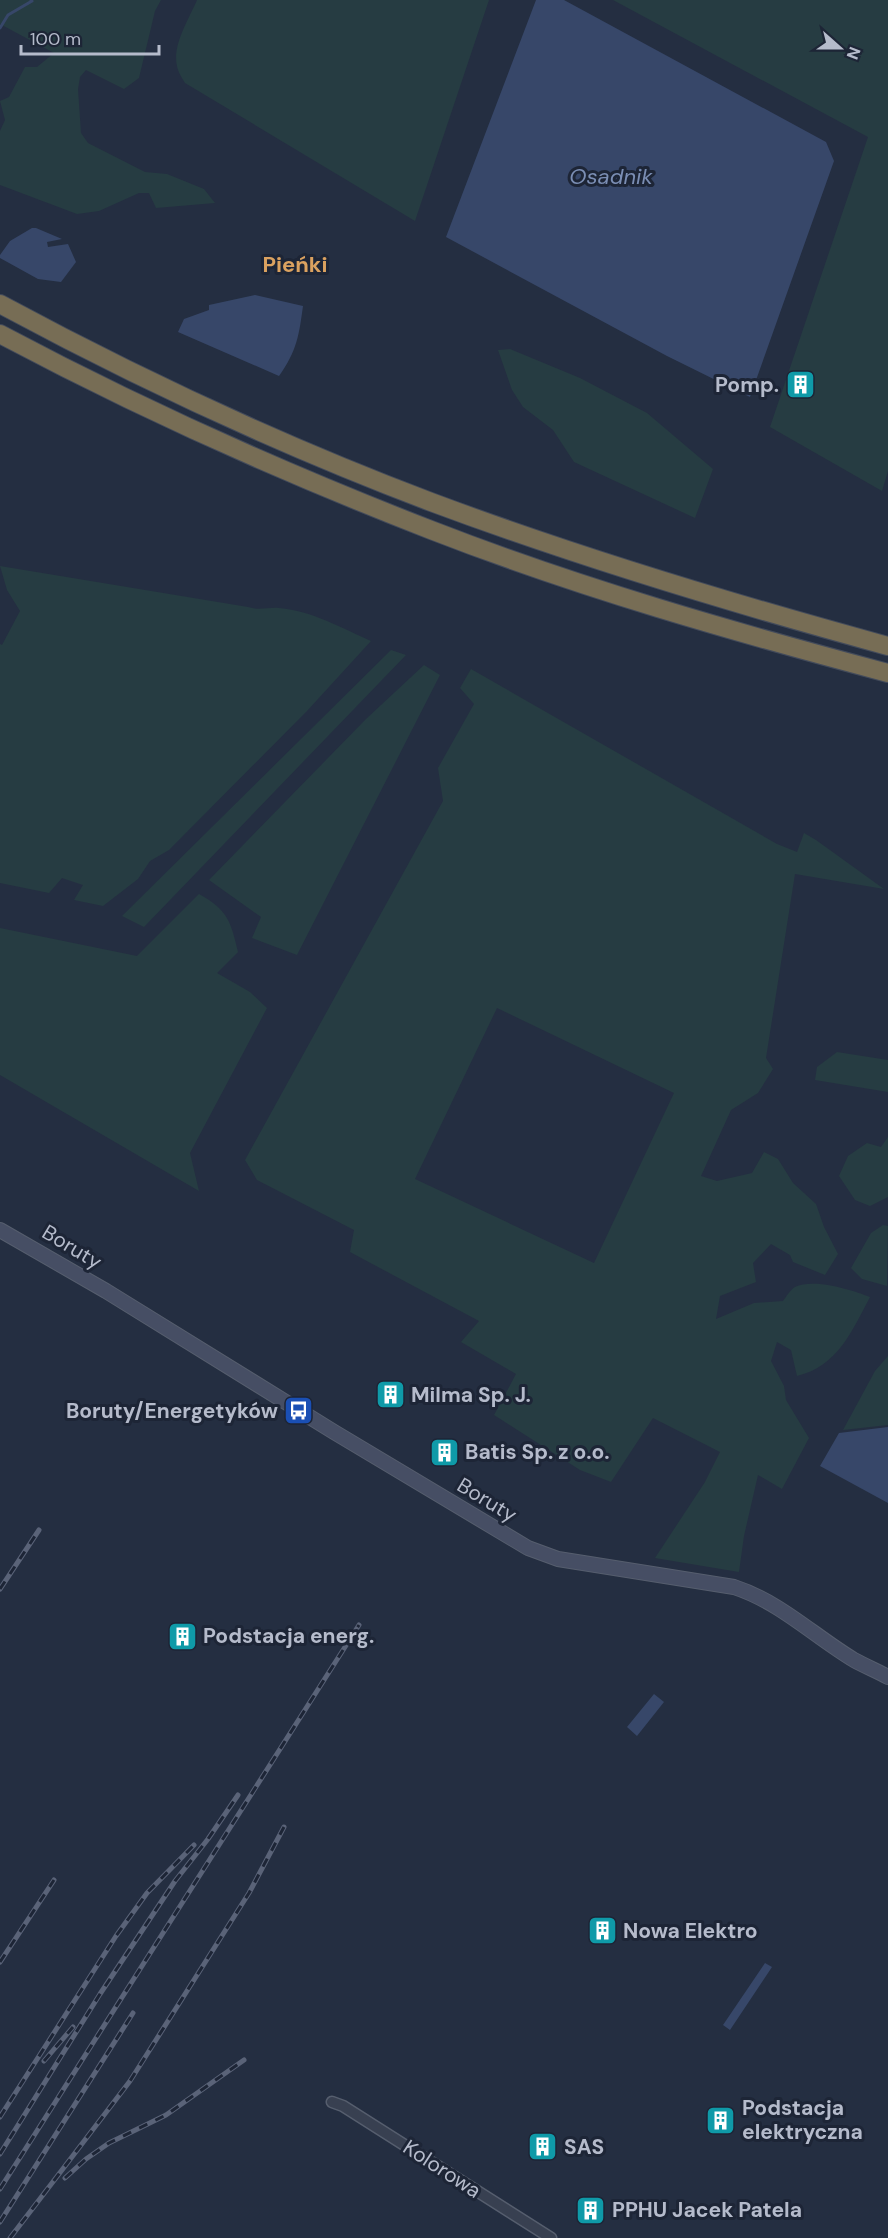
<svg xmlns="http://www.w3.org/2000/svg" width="888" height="2238" viewBox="0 0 888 2238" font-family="'DM Sans',sans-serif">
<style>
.green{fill:#263c42;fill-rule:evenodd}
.water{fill:#374769}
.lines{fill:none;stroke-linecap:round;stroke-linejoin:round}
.stream{stroke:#374769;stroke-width:3}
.street-casing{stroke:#565e6e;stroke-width:13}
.secondary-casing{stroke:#565e6e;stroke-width:16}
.highway-casing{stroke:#434b5b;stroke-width:20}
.street{stroke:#384051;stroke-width:10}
.secondary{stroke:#464e64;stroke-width:14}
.highway{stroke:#776d55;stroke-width:18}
.rail-casing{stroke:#5a6378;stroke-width:5}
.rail{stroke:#1d2536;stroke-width:3;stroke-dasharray:9;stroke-linecap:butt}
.labels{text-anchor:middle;stroke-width:6;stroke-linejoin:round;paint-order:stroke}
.poi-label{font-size:21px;font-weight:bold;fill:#b5bbcb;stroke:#1d2536;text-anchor:start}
.street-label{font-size:21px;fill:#b5bbcb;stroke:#1d2536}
.water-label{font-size:22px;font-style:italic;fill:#7b8eb4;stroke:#1d2536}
.neighbourhood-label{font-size:22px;font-weight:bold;fill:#dba260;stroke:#1d2536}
</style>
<rect width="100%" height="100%" fill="#242e41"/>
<path class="green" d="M0,0h161l-6,11 -16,67 -15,11 -38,-19 -6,7 -2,12 3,44 7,10 57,29 22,2 37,15 11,14 -59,5 -7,-15h-10l-40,18 -22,3 -77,-29v-54l5,-11 -5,-19 9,-4 16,-30h12l17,-14 -54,-29z
M197,0h292l-74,221 -230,-138c-3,-5 -7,-11 -8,-17 -5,-21 12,-47 20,-66z
M613,0h275v471l-6,20 -112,-64 98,-290z
M510,349l70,29 67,35 66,56 -18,49 -121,-56 -21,-32 -30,-23 -11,-17 -14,-40z
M0,566l248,41c12,4 20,0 31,1 33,3 63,20 92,33l-64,70 -138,139 -19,11 -12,18 -35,27 -29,-6 9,-15 -21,-7 -13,15 -49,-10v-239l2,1 18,-34 -13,-21z
M391,650l15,5 -262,272 -22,-11z
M424,665l16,10 -143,280 -45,-17 9,-21 -52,-37 157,-161z
M471,669l306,175 20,8 7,-19 12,7 68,49 -89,-15 -29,184 7,11 -15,24 -27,17 -30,66 16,5 35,-8 12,-21 14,7 15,24 23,21 8,23 14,27 -13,21 -32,-13 -3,-7 -19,-11 -18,19 3,19 -36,14 -4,23 38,-16 29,-2c3,-4 8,-12 12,-14 19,-9 57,3 75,10 -18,34 -32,69 -73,79l-6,-26 -14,-8 -6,19 13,25 2,14 23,38 -27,51 -24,-14 -14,61 -5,36 -84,-14 50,-76 15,-30 -67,-34 -42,64 -31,-12 -86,-55 22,-41 -55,-32 18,-21 -129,-69 4,-22 -97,-50 -12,-20 198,-359 -5,-33 36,-64 -14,-16zM497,1008l177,85 -80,170 -179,-84z
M199,894c29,16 32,28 39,58l-21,21 33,19 17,16 -77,145 9,38 -199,-116v-147l137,28z
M837,1052l51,8v32l-73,-12 2,-13z
M888,1137v60l-18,9 -15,-6 -16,-24 9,-20 19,-13 14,4z
M883,1225l5,1 -1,60 -25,-7 -11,-11 20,-35z
M888,1356v69l-45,5 32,-59z"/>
<path class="water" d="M536,0h28l262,142 8,19 -84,236 -83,-41 -221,-119z
M32,228h4l26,11 -15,3 1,5 20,-3 8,18 -15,20 -23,-3 -38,-21v-3l10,-14z
M255,295l48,11c-4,29 -6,45 -24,70l-101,-44 6,-13 25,-9v-5z
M888,1427v76l-68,-37 19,-33z
M654,1694l10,8 -27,34 -10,-9z
M765,1963l7,4 -42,63 -7,-5z"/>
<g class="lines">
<path class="stream" d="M0,28l8,-13 24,-14 -1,-1"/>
<defs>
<path id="street" d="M332,2102l11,4 208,132"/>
<path id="secondary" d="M0,1230l106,61 228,141 194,116 30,11 176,28c46,15 80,49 120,73 11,6 23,11 34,17"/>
<path id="highway" d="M0,304c139,75 283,142 431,198 150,56 303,102 457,144
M0,334c139,74 284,139 431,196 149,58 303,102 457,143"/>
</defs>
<use href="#street" class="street-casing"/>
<use href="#secondary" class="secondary-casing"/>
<use href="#highway" class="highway-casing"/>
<use href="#street" class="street"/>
<use href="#secondary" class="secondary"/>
<use href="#highway" class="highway"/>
<defs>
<path id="rail" d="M0,1589l39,-59
M0,1962l54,-82
M44,2061l29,-34
M0,2117l116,-181 31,-43 47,-48
M0,2154l100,-160 75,-113 33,-42 30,-44
M65,2178l21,-19 23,-16 57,-28 78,-55
M0,2189l359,-564
M0,2222l133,-209
M10,2238l120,-157 119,-188 35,-66"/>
</defs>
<use href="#rail" class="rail-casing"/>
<use href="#rail" class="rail"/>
</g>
<defs>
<symbol id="building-square" viewBox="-11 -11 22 22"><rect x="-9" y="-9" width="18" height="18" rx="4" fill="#0f9aa8" stroke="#1d2536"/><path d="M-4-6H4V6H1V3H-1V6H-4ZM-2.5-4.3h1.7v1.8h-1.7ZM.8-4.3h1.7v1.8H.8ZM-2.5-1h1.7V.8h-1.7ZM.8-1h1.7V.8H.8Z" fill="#fff"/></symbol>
<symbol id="bus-square" viewBox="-11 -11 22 22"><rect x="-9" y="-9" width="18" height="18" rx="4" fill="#1a4fb4" stroke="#1d2536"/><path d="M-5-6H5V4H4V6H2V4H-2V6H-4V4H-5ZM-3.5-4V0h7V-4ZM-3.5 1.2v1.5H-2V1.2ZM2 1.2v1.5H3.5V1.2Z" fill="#fff"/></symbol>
</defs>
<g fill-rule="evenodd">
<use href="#building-square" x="784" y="368" width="33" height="33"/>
<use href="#building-square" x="374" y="1378" width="33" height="33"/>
<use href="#bus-square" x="282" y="1394" width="33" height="33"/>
<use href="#building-square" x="428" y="1436" width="33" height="33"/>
<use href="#building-square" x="166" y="1620" width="33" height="33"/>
<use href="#building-square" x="586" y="1914" width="33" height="33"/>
<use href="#building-square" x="704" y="2104" width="33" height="33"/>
<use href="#building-square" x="526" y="2130" width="33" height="33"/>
<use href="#building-square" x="574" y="2194" width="33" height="33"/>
</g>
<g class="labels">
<g class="poi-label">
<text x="779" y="392" text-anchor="end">Pomp.</text>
<text x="411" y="1402">Milma Sp. J.</text>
<text x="278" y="1418" text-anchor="end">Boruty/Energetyków</text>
<text x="465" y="1459">Batis Sp. z o.o.</text>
<text x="203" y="1643">Podstacja energ.</text>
<text x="623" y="1938">Nowa Elektro</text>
<text x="742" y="2115">Podstacja<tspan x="742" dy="24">elektryczna</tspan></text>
<text x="564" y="2154">SAS</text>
<text x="612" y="2217">PPHU Jacek Patela</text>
</g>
<g class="street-label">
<text transform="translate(72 1247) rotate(31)" y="7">Boruty</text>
<text transform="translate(487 1500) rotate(31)" y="7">Boruty</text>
<text transform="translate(442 2169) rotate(33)" y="7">Kolorowa</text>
</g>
<g class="water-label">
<text x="611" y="184">Osadnik</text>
</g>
<g class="neighbourhood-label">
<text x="295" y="272">Pieńki</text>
</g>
</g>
<g transform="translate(840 48) rotate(111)" stroke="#1d2536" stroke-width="4.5" paint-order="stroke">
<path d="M0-4.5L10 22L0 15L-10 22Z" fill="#b5bbcb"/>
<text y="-9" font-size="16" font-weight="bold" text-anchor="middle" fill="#b5bbcb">N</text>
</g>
<path d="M21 45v9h138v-9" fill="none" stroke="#b5bbcb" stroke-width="3"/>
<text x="30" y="45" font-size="18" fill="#b5bbcb" stroke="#1d2536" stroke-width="4.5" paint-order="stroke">100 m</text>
</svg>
